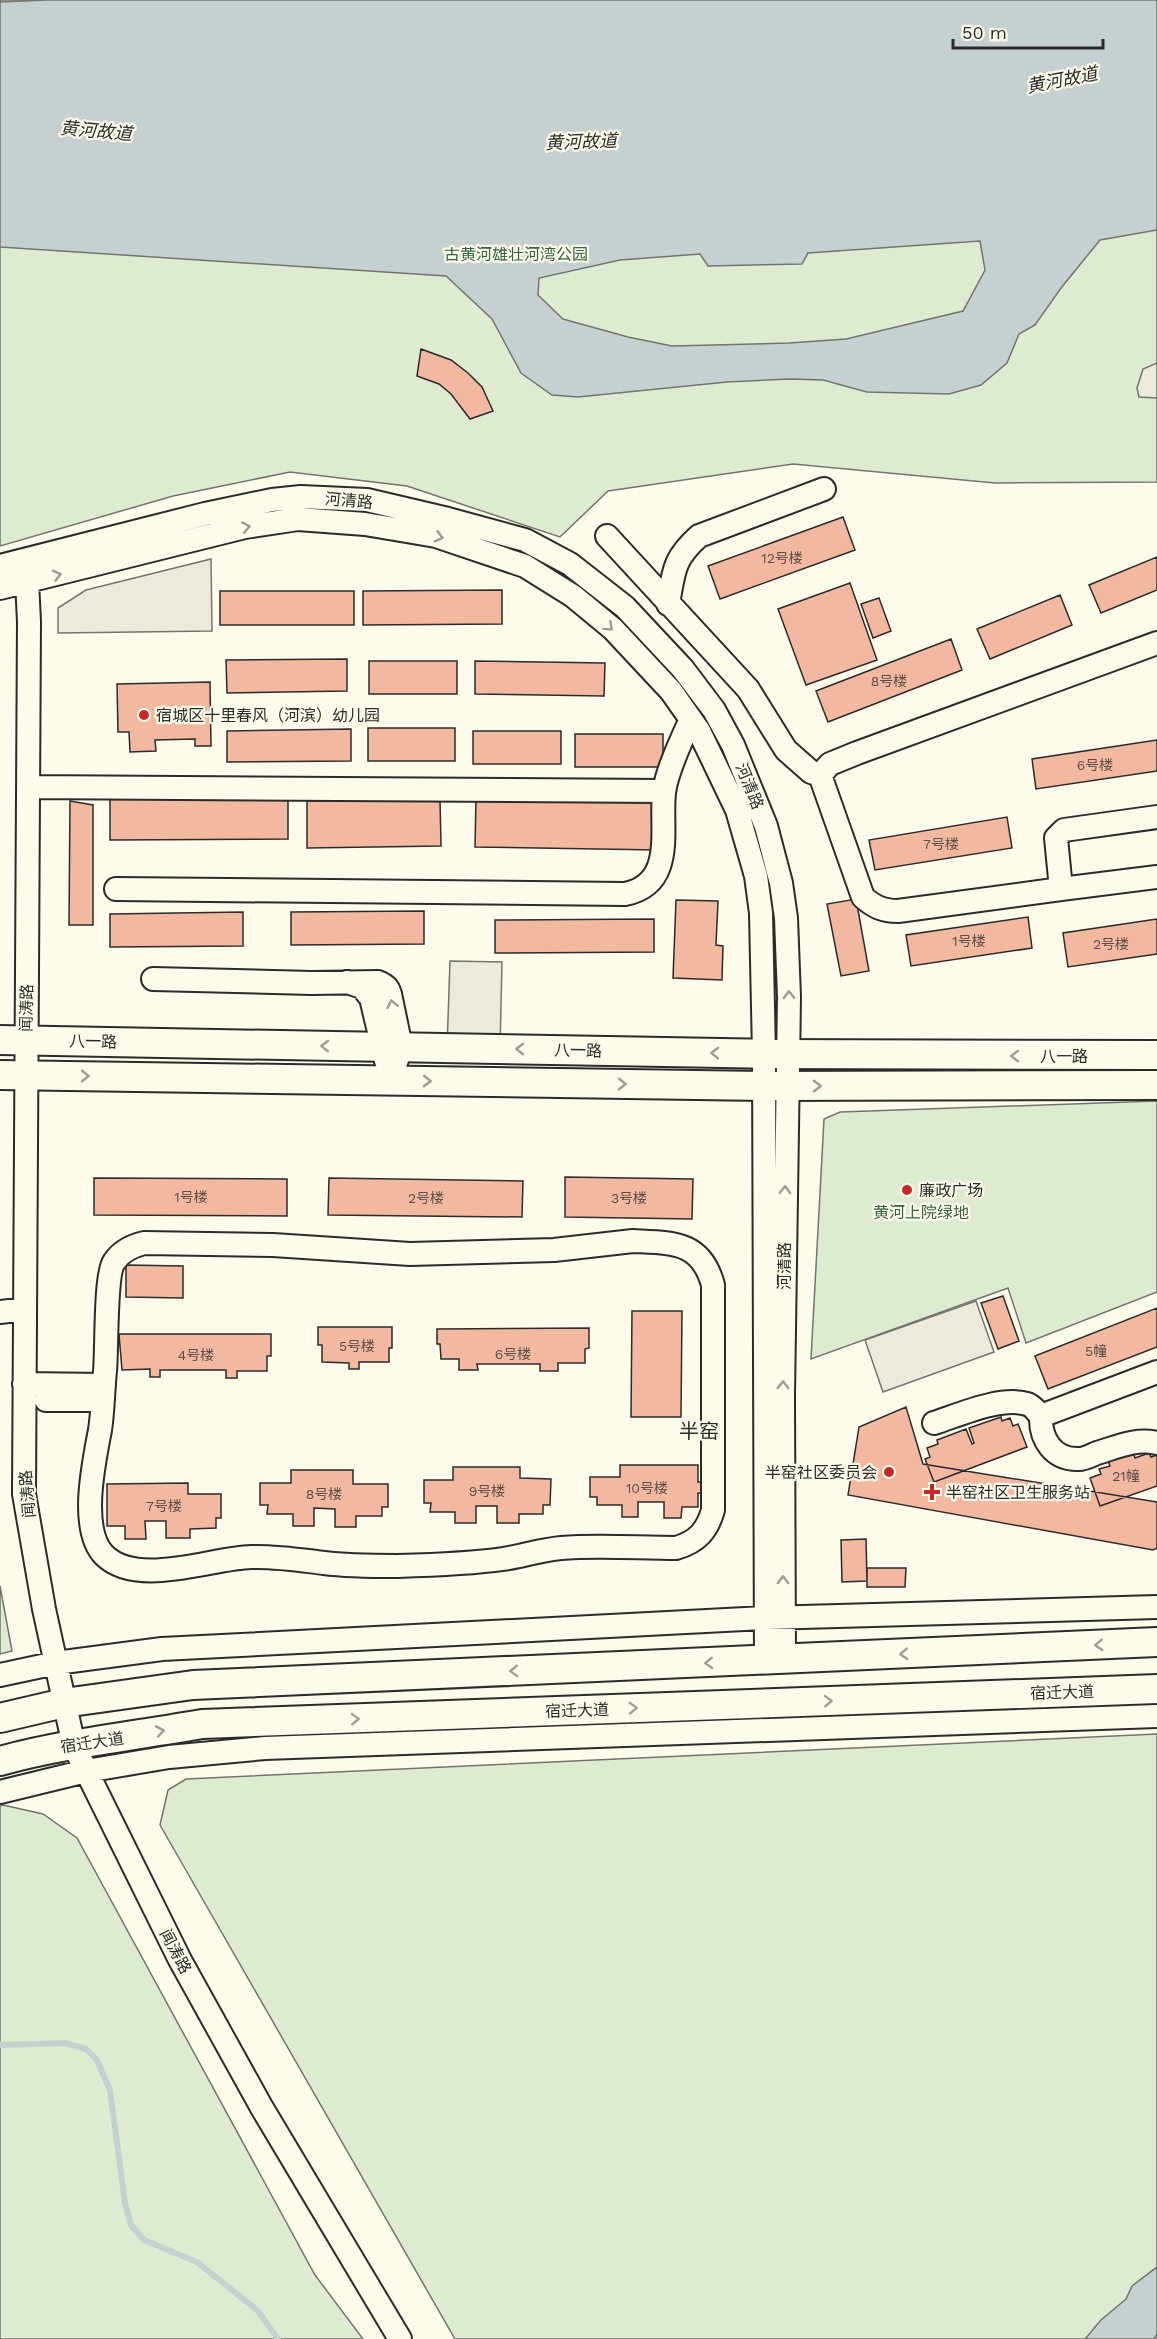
<svg xmlns="http://www.w3.org/2000/svg" width="1157" height="2339" viewBox="0 0 1157 2339" font-family="'Work Sans','Noto Sans SC',sans-serif">
<style>
.green{fill:#deebd1;stroke:#74746e;stroke-width:1.5}
.parking{fill:#eceadb;stroke:#74746e;stroke-width:1.5}
.water{fill:#c7d0d0;stroke:#74746e;stroke-width:1.5;fill-rule:evenodd}
.lines{fill:none;stroke-linecap:round;stroke-linejoin:round}
.stream{stroke:#c7d0d0;stroke-width:6}
.building{fill:#f2b8a0;stroke:#2b2b2b;stroke-width:1.5}
.minor-casing{stroke:#2b2b2b;stroke-width:26}
.major-casing{stroke:#2b2b2b;stroke-width:32}
.minor{stroke:#fdfbea;stroke-width:22}
.major{stroke:#fdfbea;stroke-width:28}
.oneway{stroke:#9e9d94}
.poi-dot{fill:#c62828;stroke:#fdfbea;stroke-width:2}
.labels{text-anchor:middle;stroke-width:4.5;stroke-linejoin:round;paint-order:stroke}
.number-label{font-size:14px;fill:#5d4e48}
.park-label{font-size:16px;fill:#34623c;stroke:#fdfbea}
.street-label{font-size:16px;fill:#2b2b2b;stroke:#fdfbea}
.poi-label{font-size:16px;fill:#2b2b2b;stroke:#fdfbea;text-anchor:start}
.water-label{font-size:18px;font-style:italic;fill:#2b2b2b;stroke:#fdfbea}
.quarter-label{font-size:20px;fill:#2b2b2b;stroke:#fdfbea}
</style>
<rect width="100%" height="100%" fill="#fdfbea"/>
<path class="green" d="M0,0h1157v482l-162,1 -202,-19 -185,27 -48,46 -153,-51 -117,-14 -117,24 -173,50z
M1157,1101v191l-131,51 -18,-55 -197,71 13,-240 16,-7z
M0,1586l12,65 -12,3z
M1157,1734v605h-702l-295,-514 8,-35 18,-11z
M3,1805l40,9 34,24 238,437 48,64h-363v-533z"/>
<path class="parking" d="M1157,363v35l-18,-1 -2,-9 6,-19z
M211,559l1,72 -154,2v-25l28,-18z
M450,961l52,1 -2,87 -53,-1z
M976,1301l18,51 -111,40 -18,-52z"/>
<path class="water" d="M47,0h1110v230l-57,10 -39,48 -26,37 -16,9 -12,29 -26,22 -32,9 -82,-2 -44,-12 -34,-1 -62,3 -149,15 -26,-2 -31,-22 -29,-54 -46,-43 -446,-29v-245zM980,241l5,29 -22,41 -117,28 -57,4 -117,3 -44,-9 -65,-18 -25,-24 1,-17 81,-18 80,-6 8,12 94,-2 6,-11z
M1157,2267v67l-3,5h-69l16,-19 25,-21 6,-13z"/>
<g class="lines">
<path class="stream" d="M0,2045l65,-2 21,6 11,11 13,30 15,113 6,22 13,15 53,22 60,48 21,29"/>
</g>
<path class="building" d="M421,349l30,11 17,13 14,14 11,24 -23,8 -19,-25 -12,-10 -22,-8z
M843,517l12,33 -135,49 -12,-33z
M1157,557v33l-56,23 -12,-28z
M850,583l27,77 -71,25 -28,-76z
M502,590v34l-139,1v-34z
M220,591h134v34h-134z
M1060,595l12,30 -82,34 -13,-30z
M879,598l12,33 -18,7 -12,-34z
M951,639l11,31 -134,52 -12,-31z
M347,659v32l-120,2 -1,-33z
M369,661h88v33h-88z
M475,661l130,2 -1,33 -129,-2z
M210,682l1,64h-16v-7l-40,1 1,11 -26,1 -1,-20h-11l-1,-48z
M368,728h87v33h-87z
M351,729v32l-124,1v-31z
M473,731h88v33h-88z
M575,734h88v33h-88z
M1157,740v31l-121,18 -4,-30z
M288,797v42l-178,1v-42z
M440,799l1,47 -134,2v-47z
M476,799l182,2v49l-183,-3z
M70,801l23,4v120h-24z
M1007,817l5,31 -137,22 -6,-30z
M856,899l13,72 -28,5 -14,-72z
M676,900l42,1 -2,44 7,1 -1,34 -49,-2z
M424,911v33l-133,1v-33z
M243,912v34l-133,1v-33z
M1028,917l4,31 -121,18 -5,-31z
M654,919v33l-159,1v-33z
M1157,919v35l-89,13 -5,-34z
M565,1177l128,2 -1,40 -127,-2z
M94,1178l193,1v37l-193,-1z
M329,1178l194,3 -1,36 -194,-2z
M126,1265l57,1v32l-57,-1z
M1003,1296l16,45 -21,8 -17,-46z
M1157,1308v39l-109,42 -13,-33z
M632,1311h50l-1,106h-50z
M318,1327h74v21h-3v14h-30v7h-10v-6l-27,-1v-17h-4z
M589,1328v20l-4,1v14h-27v8h-18v-7h-63l1,6h-19v-11h-18l-1,-15h-3v-15z
M119,1334h152v22h-4v15h-30v7h-11v-8h-66v7h-10v-8l-28,1z
M906,1407l17,57 234,38v46l-4,2 -305,-55 11,-68z
M1001,1417l1,4 8,-3 3,8 5,-2 9,23 -93,35 -9,-23 5,-2 -3,-9 11,-4 -1,-4 29,-11 6,15 2,-1 -5,-15z
M1131,1446l4,12 14,-5 2,4 6,-2v31l-57,20 -10,-28 11,-4 -2,-5 11,-3 -4,-11z
M620,1465h78v17h7v12l-7,-1v14h-16l-1,11h-17v-16h-26v15h-16v-12h-25v-8h-7v-20h30z
M453,1467h67v11l31,1 -1,26h-7v9h-24v9h-22v-17h-21v17h-21v-11h-25l1,-9h-7v-23h29z
M291,1470h62v14h35v23h-6v9h-26v11h-21v-18l-21,-1v18h-21v-12h-26l1,-9h-8v-22h31z
M188,1483v11h33v24h-5v10l-26,1v9h-24v-17h-21l1,18h-21v-13h-18v-42z
M866,1539l1,42 -25,1 -1,-42z
M867,1568h39l-1,19h-38z"/>
<g class="lines">
<defs>
<path id="minor" d="M607,536l141,153 38,61 25,22 9,3 43,122c11,10 20,14 35,14l163,-22 -5,-51 8,-8 93,-13
M26,560l3,62 -5,872 20,115 30,137 106,214 82,148 138,231
M0,566l205,-52 67,-14 29,-3 66,3 81,19 77,21 45,24 55,43 58,62 31,41 19,35 33,81 15,57 5,35 3,79 -6,398 1,264
M0,588l245,-61 53,-8 67,5 71,12 89,30 48,30 40,33 58,62 28,40 38,79 19,66 5,37 3,141 2,606
M668,604c6,-33 5,-45 31,-68l125,-47
M820,775l10,-11 27,-11 300,-110
M28,787l636,4
M116,889l509,5c51,-10 35,-65 39,-101 2,-21 18,-54 27,-74
M1061,889l96,-12
M153,979l159,4 66,-1c7,3 10,5 12,12l11,53 -11,34
M347,982l15,5 9,11 15,63
M633,1241c40,2 68,0 80,44v225c-6,21 -16,32 -37,38 -38,0 -77,-3 -115,0 -20,2 -39,8 -58,11 -35,5 -71,6 -106,7 -24,0 -49,0 -73,-3 -24,-3 -48,-7 -73,-6 -40,1 -114,31 -147,-2 -25,-26 -10,-93 -4,-125 3,-19 3,-40 5,-59 2,-21 0,-96 9,-109 7,-11 18,-16 30,-19l129,2 137,9 144,-4z
M0,1312l24,-3
M1157,1372l-116,44c-1,23 12,44 38,43 6,0 13,-4 18,-6 20,-6 39,-15 60,-10
M24,1384l80,1
M46,1400h57
M934,1423c25,-8 67,-27 93,-19 5,1 10,8 14,12
M0,1675l56,-12 106,-14 604,-31 391,-11
M0,1792l86,-21 83,-14 96,-9 892,-32"/>
<path id="major" d="M0,1040l772,14 385,1
M0,1075l771,11 386,-1
M0,1718l64,-15 129,-18 964,-43
M0,1761c66,-18 134,-25 202,-37l955,-35"/>
</defs>
<use href="#minor" class="minor-casing"/>
<use href="#major" class="major-casing"/>
<use href="#minor" class="minor"/>
<use href="#major" class="major"/>
</g>
<defs><path id="oneway-chevron" d="M-2-3.5L2.5 0L-2 3.5" fill="none" stroke-width="1.6" stroke-linecap="round" stroke-linejoin="round" transform="scale(1.5)"/></defs>
<g class="oneway">
<use href="#oneway-chevron" transform="translate(246 527) rotate(-11)"/>
<use href="#oneway-chevron" transform="translate(439 537) rotate(15)"/>
<use href="#oneway-chevron" transform="translate(57 575) rotate(-14)"/>
<use href="#oneway-chevron" transform="translate(609 627) rotate(42)"/>
<use href="#oneway-chevron" transform="translate(789 995) rotate(-91)"/>
<use href="#oneway-chevron" transform="translate(392 1004) rotate(-102)"/>
<use href="#oneway-chevron" transform="translate(325 1046) rotate(-179)"/>
<use href="#oneway-chevron" transform="translate(520 1049) rotate(-179)"/>
<use href="#oneway-chevron" transform="translate(715 1053) rotate(-179)"/>
<use href="#oneway-chevron" transform="translate(1015 1056) rotate(-180)"/>
<use href="#oneway-chevron" transform="translate(85 1076) rotate(1)"/>
<use href="#oneway-chevron" transform="translate(427 1081) rotate(1)"/>
<use href="#oneway-chevron" transform="translate(622 1084) rotate(1)"/>
<use href="#oneway-chevron" transform="translate(817 1086)"/>
<use href="#oneway-chevron" transform="translate(785 1190) rotate(-89)"/>
<use href="#oneway-chevron" transform="translate(783 1385) rotate(-89)"/>
<use href="#oneway-chevron" transform="translate(783 1580) rotate(-90)"/>
<use href="#oneway-chevron" transform="translate(1099 1645) rotate(177)"/>
<use href="#oneway-chevron" transform="translate(904 1654) rotate(177)"/>
<use href="#oneway-chevron" transform="translate(709 1663) rotate(178)"/>
<use href="#oneway-chevron" transform="translate(514 1671) rotate(178)"/>
<use href="#oneway-chevron" transform="translate(828 1701) rotate(-2)"/>
<use href="#oneway-chevron" transform="translate(633 1708) rotate(-2)"/>
<use href="#oneway-chevron" transform="translate(355 1719) rotate(-2)"/>
<use href="#oneway-chevron" transform="translate(160 1731) rotate(-10)"/>
</g>
<g class="poi-dot">
<circle cx="144" cy="715" r="6"/>
<circle cx="907" cy="1190" r="6"/>
<circle cx="889" cy="1472" r="6"/>
<path d="M929 1483h6v6h6v6h-6v6h-6v-6h-6v-6h6z"/>
</g>
<g class="labels">
<g class="number-label">
<text x="782" y="563">12号楼</text>
<text x="889" y="686">8号楼</text>
<text x="1095" y="770">6号楼</text>
<text x="941" y="849">7号楼</text>
<text x="969" y="946">1号楼</text>
<text x="1111" y="949">2号楼</text>
<text x="191" y="1202">1号楼</text>
<text x="426" y="1203">2号楼</text>
<text x="629" y="1203">3号楼</text>
<text x="357" y="1351">5号楼</text>
<text x="1096" y="1356">5幢</text>
<text x="513" y="1359">6号楼</text>
<text x="196" y="1360">4号楼</text>
<text x="1126" y="1481">21幢</text>
<text x="647" y="1493">10号楼</text>
<text x="487" y="1496">9号楼</text>
<text x="324" y="1499">8号楼</text>
<text x="164" y="1511">7号楼</text>
</g>
<g class="park-label">
<text x="516" y="260">古黄河雄壮河湾公园</text>
<text x="921" y="1218">黄河上院绿地</text>
</g>
<g class="street-label">
<text transform="translate(349 500) rotate(5)" y="6">河清路</text>
<text transform="translate(750 786) rotate(68)" y="6">河清路</text>
<text transform="translate(26 1008) rotate(-89)" y="6">闻涛路</text>
<text transform="translate(93 1041) rotate(1)" y="6">八一路</text>
<text transform="translate(578 1050) rotate(1)" y="6">八一路</text>
<text x="1064" y="1062">八一路</text>
<text transform="translate(784 1266) rotate(-90)" y="6">河清路</text>
<text transform="translate(27 1494) rotate(-95)" y="6">闻涛路</text>
<text transform="translate(1062 1692) rotate(-2)" y="6">宿迁大道</text>
<text transform="translate(577 1710) rotate(-2)" y="6">宿迁大道</text>
<text transform="translate(92 1742) rotate(-8)" y="6">宿迁大道</text>
<text transform="translate(176 1951) rotate(62)" y="6">闻涛路</text>
</g>
<g class="poi-label">
<text x="156" y="721">宿城区十里春风（河滨）幼儿园</text>
<text x="919" y="1196">廉政广场</text>
<text x="877" y="1478" text-anchor="end">半窑社区委员会</text>
<text x="946" y="1498">半窑社区卫生服务站</text>
</g>
<g class="water-label">
<text transform="translate(1062 80) rotate(-11)" y="6">黄河故道</text>
<text transform="translate(96 131) rotate(5)" y="6">黄河故道</text>
<text transform="translate(581 142) rotate(-2)" y="6">黄河故道</text>
</g>
<g class="quarter-label">
<text x="699" y="1438">半窑</text>
</g>
</g>
<path d="M953 39v9h150v-9" fill="none" stroke="#2b2b2b" stroke-width="3"/>
<text x="962" y="39" font-size="18" fill="#2b2b2b" stroke="#fdfbea" stroke-width="4.5" paint-order="stroke">50 m</text>
</svg>
